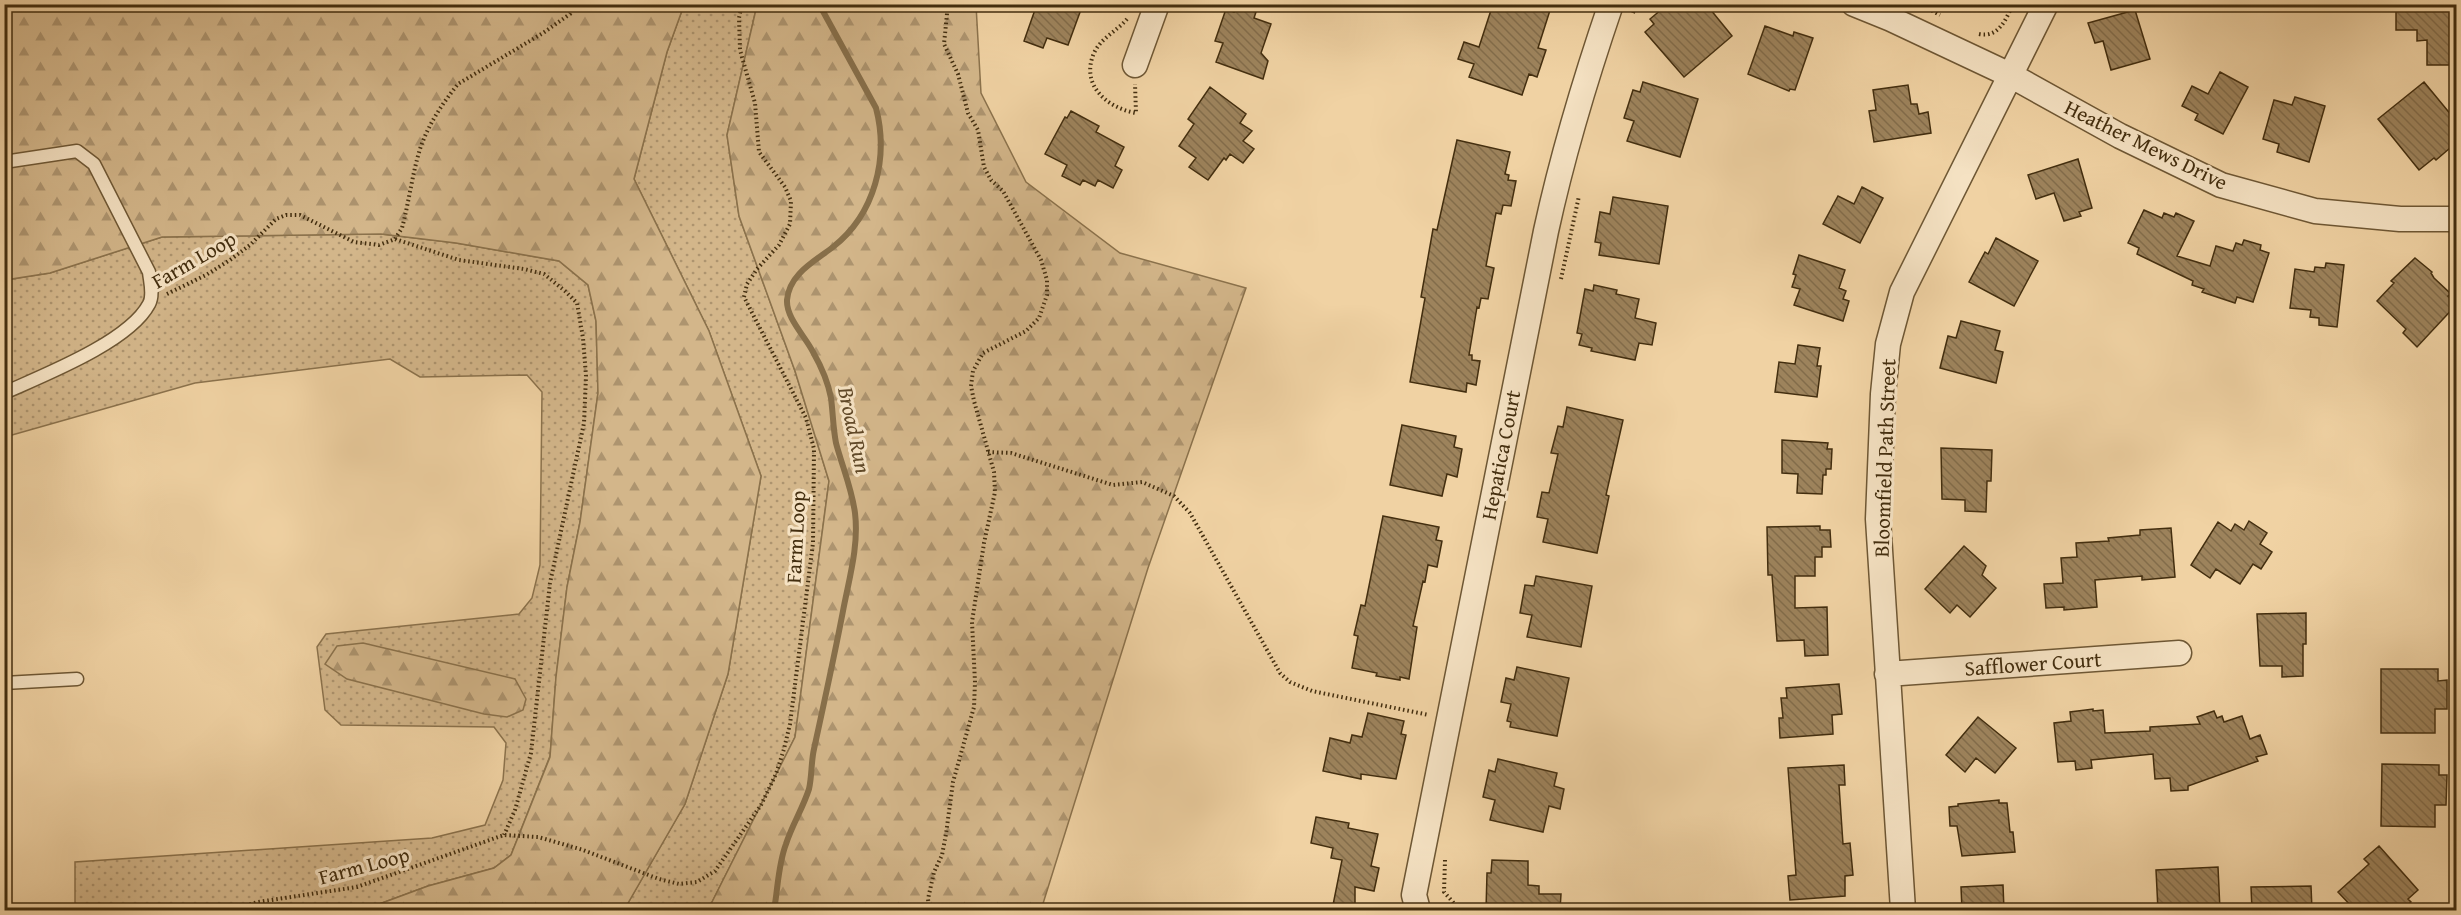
<svg xmlns="http://www.w3.org/2000/svg" width="2461" height="915" viewBox="0 0 2461 915" font-family="'Gentium Book Plus',serif">
<style>
.grass{fill:url(#grass-dots);stroke:#8b724c;stroke-width:1.5}
.forest{fill:url(#forest-firs);stroke:#8b724c;stroke-width:1.5}
.lines{fill:none;stroke-linecap:round;stroke-linejoin:round}
.stream{stroke:#876f4a;stroke-width:6}
.building{fill:url(#building-back-hatch);stroke:#432e0f;stroke-width:1.5}
.service-casing{stroke:#6e5734;stroke-width:15}
.minor-casing{stroke:#6e5734;stroke-width:27}
.path{stroke:#432e0f;stroke-width:4;stroke-dasharray:1.5 3;stroke-linecap:butt}
.service{stroke:#f5e2c3;stroke-width:12}
.minor{stroke:#f5e2c3;stroke-width:24}
.labels{text-anchor:middle;stroke-width:6;stroke-linejoin:round;paint-order:stroke}
.street-label{font-size:21px;fill:#432e0f;stroke:#f5e2c3}
.water-label{font-size:22px;font-style:italic;fill:#604928;stroke:#f5e2c3}
</style>
<defs>
<pattern id="grass-dots" width="8" height="8" patternUnits="userSpaceOnUse" patternTransform="scale(1.5)"><rect width="8" height="8" fill="#d3b68a"/><path d="M2 2h.1M6 6h.1" fill="none" stroke="#ad946f" stroke-width="1.8" stroke-linecap="round"/></pattern>
<pattern id="forest-firs" width="22" height="20" patternUnits="userSpaceOnUse" patternTransform="scale(1.5)"><rect width="22" height="20" fill="#d3b68a"/><path d="M5 1l3.5 6h-7zM16 11l3.5 6h-7z" fill="#ad946f"/></pattern>
<pattern id="building-back-hatch" width="6" height="6" patternUnits="userSpaceOnUse" patternTransform="scale(1.5)"><rect width="6" height="6" fill="#9d835c"/><path d="M-1 5l2 2M0 0l6 6M5-1l2 2" fill="none" stroke="#826c4a"/></pattern>
</defs>
<rect width="100%" height="100%" fill="#f0d2a3"/>
<filter id="stains"><feTurbulence type="fractalNoise" baseFrequency=".00333" numOctaves="4"/><feColorMatrix values="0 0 0 0 .2 0 0 0 0 .09 0 0 0 0 .02 0 0 0 .5 -.17"/></filter>
<radialGradient id="worn" r=".72"><stop offset=".6" stop-color="#630" stop-opacity="0"/><stop offset="1" stop-color="#630" stop-opacity=".3"/></radialGradient>
<path class="grass" d="M684,5h73l-30,130 12,81 56,155 34,110 -34,256 -87,173h-84l61,-106 43,-130 33,-198 -52,-145 -75,-152 33,-127z
M381,234l75,9 103,18 29,24 8,36 2,72 -18,129 -13,65 -11,90 -6,79 -39,99 -17,13 -66,18 -65,24h-293l5,-4v-44l357,-24 53,-13 18,-45 3,-37 -12,-16 -153,-2 -16,-15 -8,-63 9,-13 193,-20 13,-16 8,-33 2,-173 -15,-17 -107,2 -30,-18 -195,24 -190,54v-157l45,-7 112,-36z"/>
<path class="forest" d="M5,5h679l-17,47 -33,127 75,152 52,145 -33,198 -43,130 -61,106h-261l65,-24 66,-18 17,-13 39,-98 6,-80 11,-90 13,-65 18,-129 -2,-72 -8,-36 -29,-24 -103,-18 -75,-9 -219,3 -112,36 -45,7z
M757,5h219l5,88 45,89 94,71 126,35 -98,280 -107,342h-333l87,-173 34,-256 -34,-110 -56,-155 -12,-81z
M363,643l152,36 11,20 -3,11 -16,7 -23,-3 -137,-35 -22,-15 12,-18z"/>
<g class="lines">
<path class="stream" d="M774,910c4,-22 4,-45 12,-66 6,-19 17,-36 23,-55 3,-13 2,-27 5,-40 10,-46 20,-91 29,-138 6,-32 16,-65 12,-98 -3,-24 -13,-47 -19,-70 -3,-15 -3,-30 -5,-45 -3,-16 -10,-32 -18,-46 -8,-16 -27,-34 -26,-52 2,-26 28,-39 46,-53 42,-33 56,-89 43,-139l-57,-104"/>
</g>
<path class="building" d="M1037,4h46l-15,41 -21,-7 -4,10 -19,-7z
M1237,4h9l11,5 -3,9 17,6 -10,29 7,8 -5,18 -47,-17 7,-19 -8,-2 11,-32 8,3z
M1493,4h59l-14,44 8,2 -9,27 -8,-3 -7,21 -53,-18 5,-13 -16,-5 6,-17 15,5z
M1668,4h38l26,32 -48,41 -39,-45 9,-8 -4,-5z
M2396,4h61v61h-30v-25l-10,1v-11h-21z
M2135,10l15,49 -39,11 -8,-29 -8,2 -7,-20z
M1765,26l28,10 1,-4 19,6 -18,52 -5,-1 -1,2 -41,-17z
M2220,72l28,15 -25,47 -28,-14 3,-6 -16,-8 10,-20 16,8z
M1643,82l55,17 -18,58 -53,-16 7,-20 -10,-3 9,-28 7,2z
M2424,82l33,40v20l-21,18 -2,-2 -15,12 -41,-51z
M1908,85l3,19h6l2,10 9,-2 3,21 -57,9 -5,-31 7,-1 -3,-20z
M1210,87l36,27 -6,9 12,8 -9,10 11,8 -11,14 -13,-9 -4,6 -2,-2 -16,22 -19,-13 7,-9 -17,-12 15,-22 -6,-5z
M2295,97l30,9 -16,56 -32,-10 2,-8 -16,-5 11,-39 18,5z
M1071,111l28,15 -3,6 28,15 -9,19 7,4 -9,18 -15,-8 -3,6 -12,-6 -3,5 -18,-9 5,-11 -22,-11 20,-37 2,1z
M1457,140l53,12 -5,22 4,1 -1,5 8,1 -5,25 -8,-1 -2,9 -5,-1 -10,53 8,2 -6,31 -7,-1 -2,10 -2,-1 -8,48h3v5l8,1 -4,24 -9,-2 -1,9 -56,-10 15,-84 -4,-1 12,-68 4,1z
M2078,159l14,49 -13,4 2,4 -17,5 -10,-28 -18,6 -8,-24z
M1862,187l21,11 -23,45 -37,-19 15,-28 16,8z
M1613,197l55,9 -9,58 -60,-9 2,-12 -6,-1 5,-30 10,2z
M2144,210l18,8 2,-5 10,4 2,-4 18,8 -17,35 33,10 6,-20 17,5 3,-8 6,2 2,-5 17,5 -1,5 9,3 -16,49 -16,-5 -2,6 -33,-11 2,-3 -12,-4 1,-4 -56,-27 2,-6 -11,-5z
M1996,238l42,23 -24,45 -45,-24 16,-30 3,2z
M1799,255l46,15 -6,18 7,3 -3,8 6,2 -6,20 -49,-16 6,-16 -8,-2 4,-12 -3,-1z
M2415,258l17,14 -1,1 3,5 17,16 -3,2 9,8 -40,43 -14,-14 3,-4 -29,-28 17,-18 -3,-2z
M2326,263l18,2 -7,62 -18,-2v-7l-9,-1 1,-7 -21,-2 5,-39 19,3 1,-5 10,1z
M1594,285l23,5 -1,4 23,5 -4,19 21,5 -4,22 -13,-2 -4,17 -44,-9 1,-3 -13,-3 3,-11 -5,-1 8,-44 8,2z
M1961,321l39,10 -5,19 8,2 -7,31 -56,-15 8,-32 8,2z
M1798,345l22,3 -3,18h4l-4,31 -42,-5 4,-30 16,2z
M1567,407l56,13 -17,75 3,1 -12,57 -54,-11 5,-23 -11,-2 5,-25 7,1 9,-39 -7,-1 7,-27 5,1z
M1402,425l54,11 -2,11 8,2 -5,28 -10,-3 -5,22 -52,-11z
M1782,440l46,3 -1,6h5l-1,20h-5v6h-3l-1,19 -25,-1 1,-19 -16,-1z
M1941,448l51,2 -1,31h-4l-1,31 -21,-1v-11l-23,-1z
M1383,516l56,11 -3,13 6,1 -5,26 -9,-2 -3,17 -2,-1 -10,45 4,1 -8,52 -9,-2v3l-24,-4 1,-3 -25,-5 6,-32 -4,-1 7,-30 4,1z
M2249,521l18,12 -7,11 12,8 -11,17 -8,-5 -13,20 -24,-15 -6,9 -19,-13 27,-43 13,9 4,-7 9,6z
M1820,526v4h10l1,17h-9v10h-7v19h-20v32l32,-1 1,48 -23,1 -1,-16 -27,1 -5,-66h-4l-1,-48z
M2171,528l4,49 -33,3v-4l-47,4 2,27 -33,3v-3l-18,1 -2,-24 19,-1 -2,-25 16,-1 -1,-14 33,-2 -1,-3 32,-3v-5z
M1964,546l22,20 -4,9 14,13 -26,29 -13,-12 -7,8 -25,-24z
M1536,576l56,10 -11,61 -54,-10 5,-22 -12,-2 5,-28 9,1z
M2306,613v31h-3v32l-21,1v-11h-22l-3,-52z
M1517,667l52,11 -12,58 -47,-9 1,-5 -4,-1 4,-17 -10,-2 5,-24 8,2z
M2381,669h57v12l9,-1v29h-12v24h-54z
M1839,684l3,30 -10,1 1,19 -53,4 -1,-20h4l-2,-20h6l-1,-10z
M2093,709v2l10,-1 2,23 45,-2v-4l50,-3 -3,-7 17,-6 3,7 5,-2 2,6 18,-6 8,23 10,-4 7,19 -11,3 2,4 -70,25v4l-17,1 -1,-13 -15,1 -2,-25 -62,6 1,8 -16,2 -1,-9 -17,1 -4,-39 17,-2 -1,-9z
M1368,713l36,8 -3,13 5,1 -10,44 -35,-5v5l-38,-8 7,-33 20,5 2,-8 10,2z
M1978,717l38,31 -21,25 -19,-15 -11,14 -19,-17z
M1498,759l59,14 -3,13 10,3 -4,20 -11,-3 -6,26 -53,-12 5,-20 -12,-3 6,-27 6,2z
M2382,764l57,1v10h8l-1,30h-11v22l-54,-1z
M1844,765l1,20h-6l4,59 7,-1 3,32 -8,1v20l-55,4 -2,-24 8,-1 -8,-107z
M1999,800v3h8l3,29h3l2,20 -53,4 -5,-30h-7l-1,-19 9,-1v-2z
M1316,817l33,6 -1,5 30,6 -7,32 8,2 -5,23 -19,-4v23h-23l10,-50 -11,-2 2,-10 -22,-5z
M2379,846l39,44 -10,9 3,3 -9,8h-47l-17,-18 31,-28 -5,-5z
M1492,860l36,1v24l11,1v8h22l-1,16h-74l1,-37h4z
M2218,867l2,43h-62l-2,-40z
M2003,885l1,25h-42l-1,-23z
M2311,886l1,24h-60l-1,-23z"/>
<g class="lines">
<defs>
<path id="service" d="M4,162l73,-11 17,13 55,108c1,10 5,23 0,32 -20,38 -105,71 -145,89
M4,683l73,-4"/>
<path id="minor" d="M1854,4l37,15 119,56 110,61 101,49 94,26 85,8h56
M1135,65l22,-61
M1887,674l292,-21
M1418,910l-4,-15 132,-664c17,-78 39,-151 65,-227
M1903,910l-25,-391 5,-125 5,-50 14,-52 144,-288"/>
</defs>
<use href="#service" class="service-casing"/>
<use href="#minor" class="minor-casing"/>
<path class="path" d="M1920,4l20,11
M1633,13l3,-9
M1127,19c-10,12 -26,19 -33,34 -14,32 13,55 42,60l-1,-29
M1979,34c20,4 27,-15 34,-30
M395,239l7,-11c7,-26 10,-53 18,-79 8,-24 22,-45 38,-65l85,-51 27,-19 5,-10
M1561,279l18,-83
M167,294l39,-19 24,-15 20,-15 26,-26 10,-4h14l54,27 25,3 16,-6 64,21 65,9 20,5 21,17 12,12 6,35 3,38 -2,47 -34,160 -19,170 -16,57 -11,25
M988,452l23,1 102,32 29,-3 32,14 16,17 90,160 10,9 22,9 117,24
M1445,860l-1,32 16,18
M228,910l30,-8 99,-15 147,-52 34,2 45,13 76,29 20,5 18,-2 18,-11 46,-66 15,-31 8,-25 6,-25 23,-181 1,-94 -8,-31 -62,-121 3,-13 10,-15 22,-24 11,-21 1,-23 -6,-14 -26,-35 -4,-49 -15,-53 -1,-32 3,-14
M929,910l-1,-11 6,-27 8,-17 4,-21 7,-52 21,-75 1,-25 -3,-60 12,-79 11,-51 -1,-20 -20,-71 -3,-15 2,-15 10,-18 43,-22 13,-13 8,-23v-15l-6,-20 -38,-69 -12,-11 -7,-13 -6,-37 -10,-17 -10,-39 -14,-30 4,-40"/>
<use href="#service" class="service"/>
<use href="#minor" class="minor"/>
</g>
<g class="labels">
<g class="street-label">
<text transform="translate(2146 145) rotate(26)" y="7">Heather Mews Drive</text>
<text transform="translate(194 260) rotate(-30)" y="7">Farm Loop</text>
<text transform="translate(1501 455) rotate(-79)" y="7">Hepatica Court</text>
<text transform="translate(1885 458) rotate(-88)" y="7">Bloomfield Path Street</text>
<text transform="translate(796 537) rotate(-87)" y="7">Farm Loop</text>
<text transform="translate(2033 664) rotate(-4)" y="7">Safflower Court</text>
<text transform="translate(364 866) rotate(-15)" y="7">Farm Loop</text>
</g>
<g class="water-label">
<text transform="translate(855 430) rotate(78)" y="8">Broad Run</text>
</g>
</g>
<rect width="2461" height="915" fill="none" stroke="#f0d2a3" stroke-width="24"/>
<rect x="6" y="6" width="2449" height="903" fill="none" stroke="#432e0f" stroke-width="3"/>
<rect x="12" y="12" width="2437" height="891" fill="none" stroke="#432e0f" stroke-width="1.5"/>
<rect width="100%" height="100%" filter="url(#stains)"/>
<rect width="100%" height="100%" fill="url(#worn)"/>
</svg>
